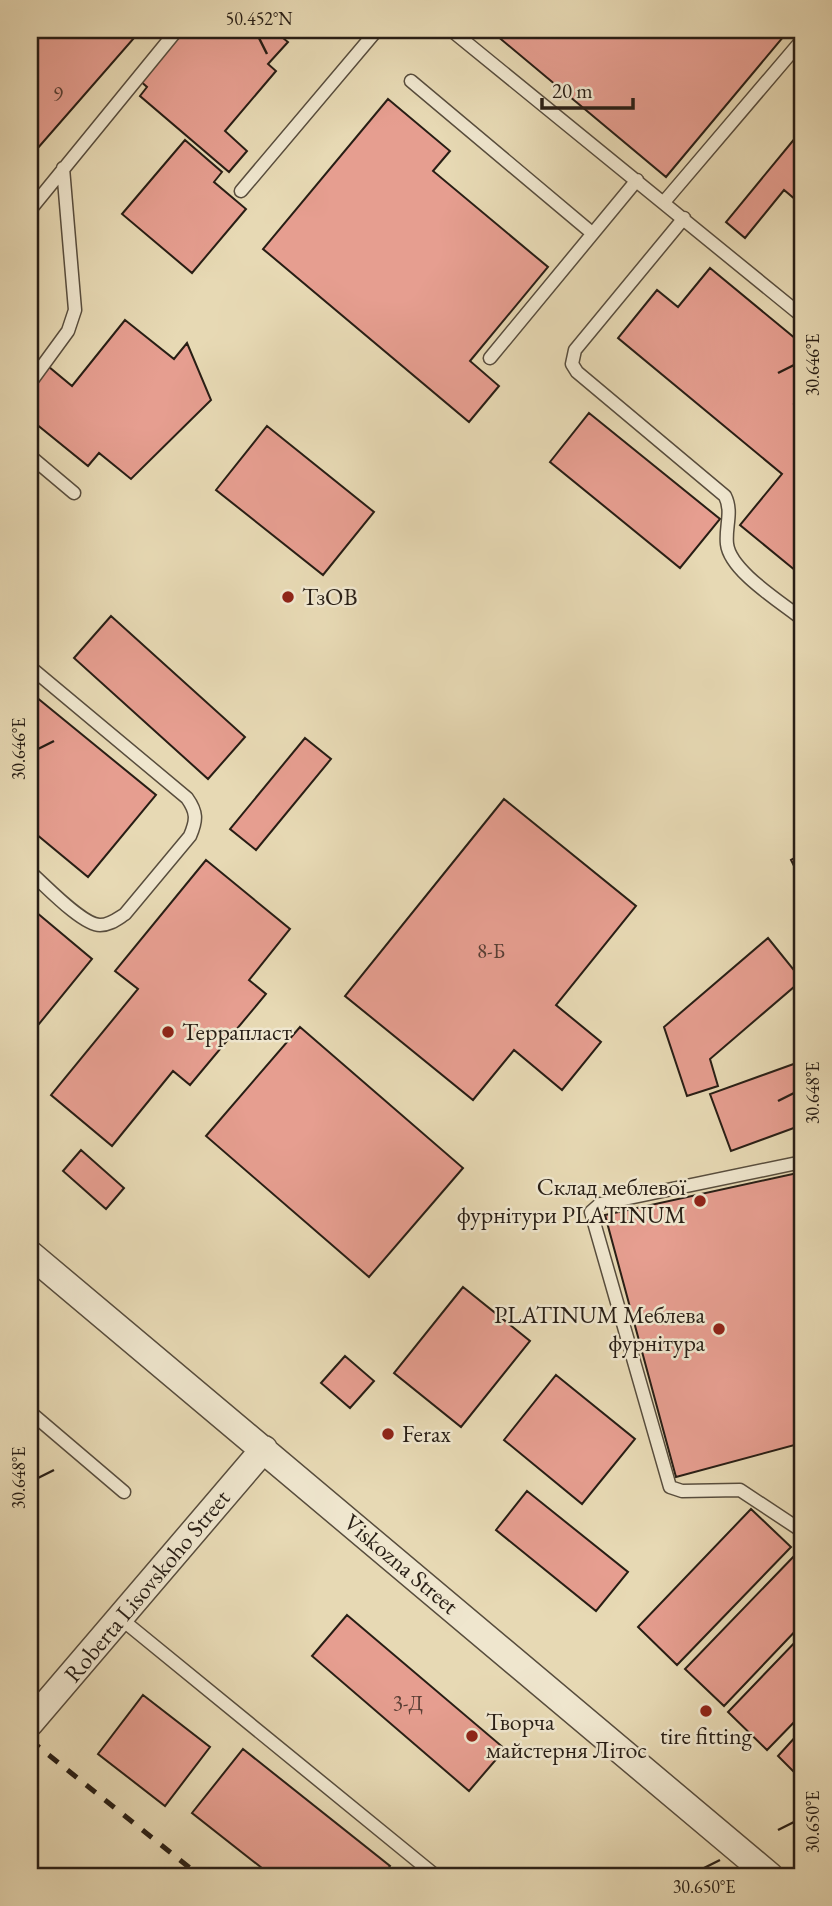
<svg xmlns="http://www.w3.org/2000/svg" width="832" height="1906" viewBox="0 0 832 1906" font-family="'EB Garamond',serif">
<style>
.building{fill:#e69e90;stroke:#281e15;stroke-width:2}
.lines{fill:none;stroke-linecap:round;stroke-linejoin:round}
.service-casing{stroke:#584d3d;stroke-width:15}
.minor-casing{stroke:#584d3d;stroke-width:29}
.service{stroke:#efe6ce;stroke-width:12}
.minor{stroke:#efe6ce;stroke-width:26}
.rail{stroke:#281e15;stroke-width:5;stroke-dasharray:12 12;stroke-linecap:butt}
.ticks{fill:none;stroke:#281e15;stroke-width:2.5}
.poi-dot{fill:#8f2418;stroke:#efe6ce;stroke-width:2.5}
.labels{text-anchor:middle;stroke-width:5;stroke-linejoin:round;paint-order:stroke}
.number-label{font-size:21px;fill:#583e34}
.poi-label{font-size:24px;fill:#281e15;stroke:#efe6ce;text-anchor:start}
.street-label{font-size:24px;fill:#281e15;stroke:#efe6ce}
.neatline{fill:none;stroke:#281e15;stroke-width:2.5}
.ticks-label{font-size:18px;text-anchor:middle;fill:#281e15}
</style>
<rect width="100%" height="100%" fill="#e7d9b4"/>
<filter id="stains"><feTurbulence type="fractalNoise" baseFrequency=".00286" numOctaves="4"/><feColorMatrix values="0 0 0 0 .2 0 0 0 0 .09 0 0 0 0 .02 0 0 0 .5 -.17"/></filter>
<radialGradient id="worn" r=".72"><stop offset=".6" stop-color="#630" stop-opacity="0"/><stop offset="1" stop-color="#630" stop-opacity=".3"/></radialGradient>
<path class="building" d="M30,30h111l-111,127z
M182,30h91l15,12 -20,22 8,7 -51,60 22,20 -18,21 -89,-76 7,-9 -8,-7z
M490,30h299l-123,147z
M388,99l62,52 -17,20 115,96 -78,94 29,25 -30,36 -206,-173z
M796,137l6,5v63l-18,-15 -39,48 -19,-16z
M185,140l37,32 -8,10 32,27 -54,64 -70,-59z
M710,268l92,76v50l-8,10 8,7v165l-62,-51 42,-51 -164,-136 39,-48 21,17z
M125,320l49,39 13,-16 24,57 -80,79 -32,-26 -11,13 -58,-47v-28l19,-24 23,19z
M589,413l131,106 -40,49 -130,-106z
M267,426l107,86 -51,63 -107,-85z
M111,616l134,121 -37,42 -134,-121z
M30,692l126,103 -68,82 -58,-48z
M305,738l26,21 -75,91 -26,-21z
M504,799l132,107 -80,99 45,37 -39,48 -48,-40 -41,50 -128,-104z
M802,854v28l-11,-22z
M206,860l84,69 -41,51 17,14 -76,91 -17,-14 -61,75 -61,-51 87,-106 -23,-18z
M30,907l62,52 -62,76z
M768,938l34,42 -92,79 8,27 -31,10 -23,-69z
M300,1027l163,141 -94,109 -163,-141z
M802,1061v64l-71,26 -21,-57z
M81,1150l43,38 -18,21 -43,-38z
M802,1172v271l-126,34 -71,-262z
M463,1287l67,54 -69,86 -67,-54z
M345,1356l29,25 -24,27 -29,-25z
M556,1375l79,64 -53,65 -78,-64z
M527,1491l101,81 -32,39 -100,-81z
M751,1509l40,38 -114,118 -39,-38z
M797,1553l5,5v66l-78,82 -39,-37z
M347,1615l158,134 -36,42 -157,-135z
M799,1638l3,2v74l-35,36 -39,-38z
M143,1695l67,52 -45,59 -67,-52z
M798,1734l4,4v42l-24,-24z
M243,1749l147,117 -8,10h-110l-80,-63z"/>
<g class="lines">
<defs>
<path id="service" d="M451,30l351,286
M411,81l181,152
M241,191l136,-161
M664,202l138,-162
M30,210l147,-180
M684,218l-109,132 -3,14 5,8 148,124c8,16 0,31 2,48 3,27 54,58 75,75
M490,358l147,-178
M30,383l38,-52 7,-21 -12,-142
M30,456l44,37
M30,667l157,131c10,14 10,22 3,38l-65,78c-8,5 -15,11 -25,11 -18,0 -56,-41 -70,-53
M802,1162l-202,42 -9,8 79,275 12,4 58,-1 62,41
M30,1412l94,80
M120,1618l316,258"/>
<path id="minor" d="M30,1254l740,622
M30,1723l234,-274"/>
</defs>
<use href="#service" class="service-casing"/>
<use href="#minor" class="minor-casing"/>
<use href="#service" class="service"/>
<use href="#minor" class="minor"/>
<path class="rail" d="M30,1740l170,136"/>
</g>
<path class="ticks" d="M259,38l8,16M778,373l16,-8M38,749l16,-8M778,1101l16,-8M38,1478l16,-8M778,1830l16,-8M704,1868l16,-8"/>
<g class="poi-dot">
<circle cx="288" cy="597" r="7"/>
<circle cx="168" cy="1032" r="7"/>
<circle cx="700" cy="1201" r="7"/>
<circle cx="719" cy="1329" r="7"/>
<circle cx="388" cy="1434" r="7"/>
<circle cx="706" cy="1711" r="7"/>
<circle cx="472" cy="1736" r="7"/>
</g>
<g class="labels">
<g class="number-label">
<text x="58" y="101">9</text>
<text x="491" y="958">8-Б</text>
<text x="408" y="1710">3-Д</text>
</g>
<g class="poi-label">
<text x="302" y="605">ТзОВ</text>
<text x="182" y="1040">Террапласт</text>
<text x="686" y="1195" text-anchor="end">Склад меблевої<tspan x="686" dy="28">фурнітури PLATINUM</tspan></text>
<text x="705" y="1323" text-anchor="end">PLATINUM Меблева<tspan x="705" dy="28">фурнітура</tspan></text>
<text x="402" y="1442">Ferax</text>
<text x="486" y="1730">Творча<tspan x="486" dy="28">майстерня Літос</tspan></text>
<text x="706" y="1744" text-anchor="middle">tire fitting</text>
</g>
<g class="street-label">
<text transform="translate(401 1564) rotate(40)" y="8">Viskozna Street</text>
<text transform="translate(147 1586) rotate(-50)" y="8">Roberta Lisovskoho Street</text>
</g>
</g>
<rect width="832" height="1906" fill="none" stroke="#e7d9b4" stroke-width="77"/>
<path d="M542 98v10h91v-10" fill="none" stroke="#281e15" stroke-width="3.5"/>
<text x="552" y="98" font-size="21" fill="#281e15" stroke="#efe6ce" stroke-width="5" paint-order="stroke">20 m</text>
<rect x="38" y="38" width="756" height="1830" class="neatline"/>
<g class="ticks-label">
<text x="259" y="25">50.452°N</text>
<text transform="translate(813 365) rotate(-90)" y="6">30.646°E</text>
<text transform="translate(19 749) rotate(-90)" y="6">30.646°E</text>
<text transform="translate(813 1093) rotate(-90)" y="6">30.648°E</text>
<text transform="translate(19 1478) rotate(-90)" y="6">30.648°E</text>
<text transform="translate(813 1822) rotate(-90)" y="6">30.650°E</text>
<text x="704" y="1893">30.650°E</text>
</g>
<rect width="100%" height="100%" filter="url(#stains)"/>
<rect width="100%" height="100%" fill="url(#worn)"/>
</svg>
